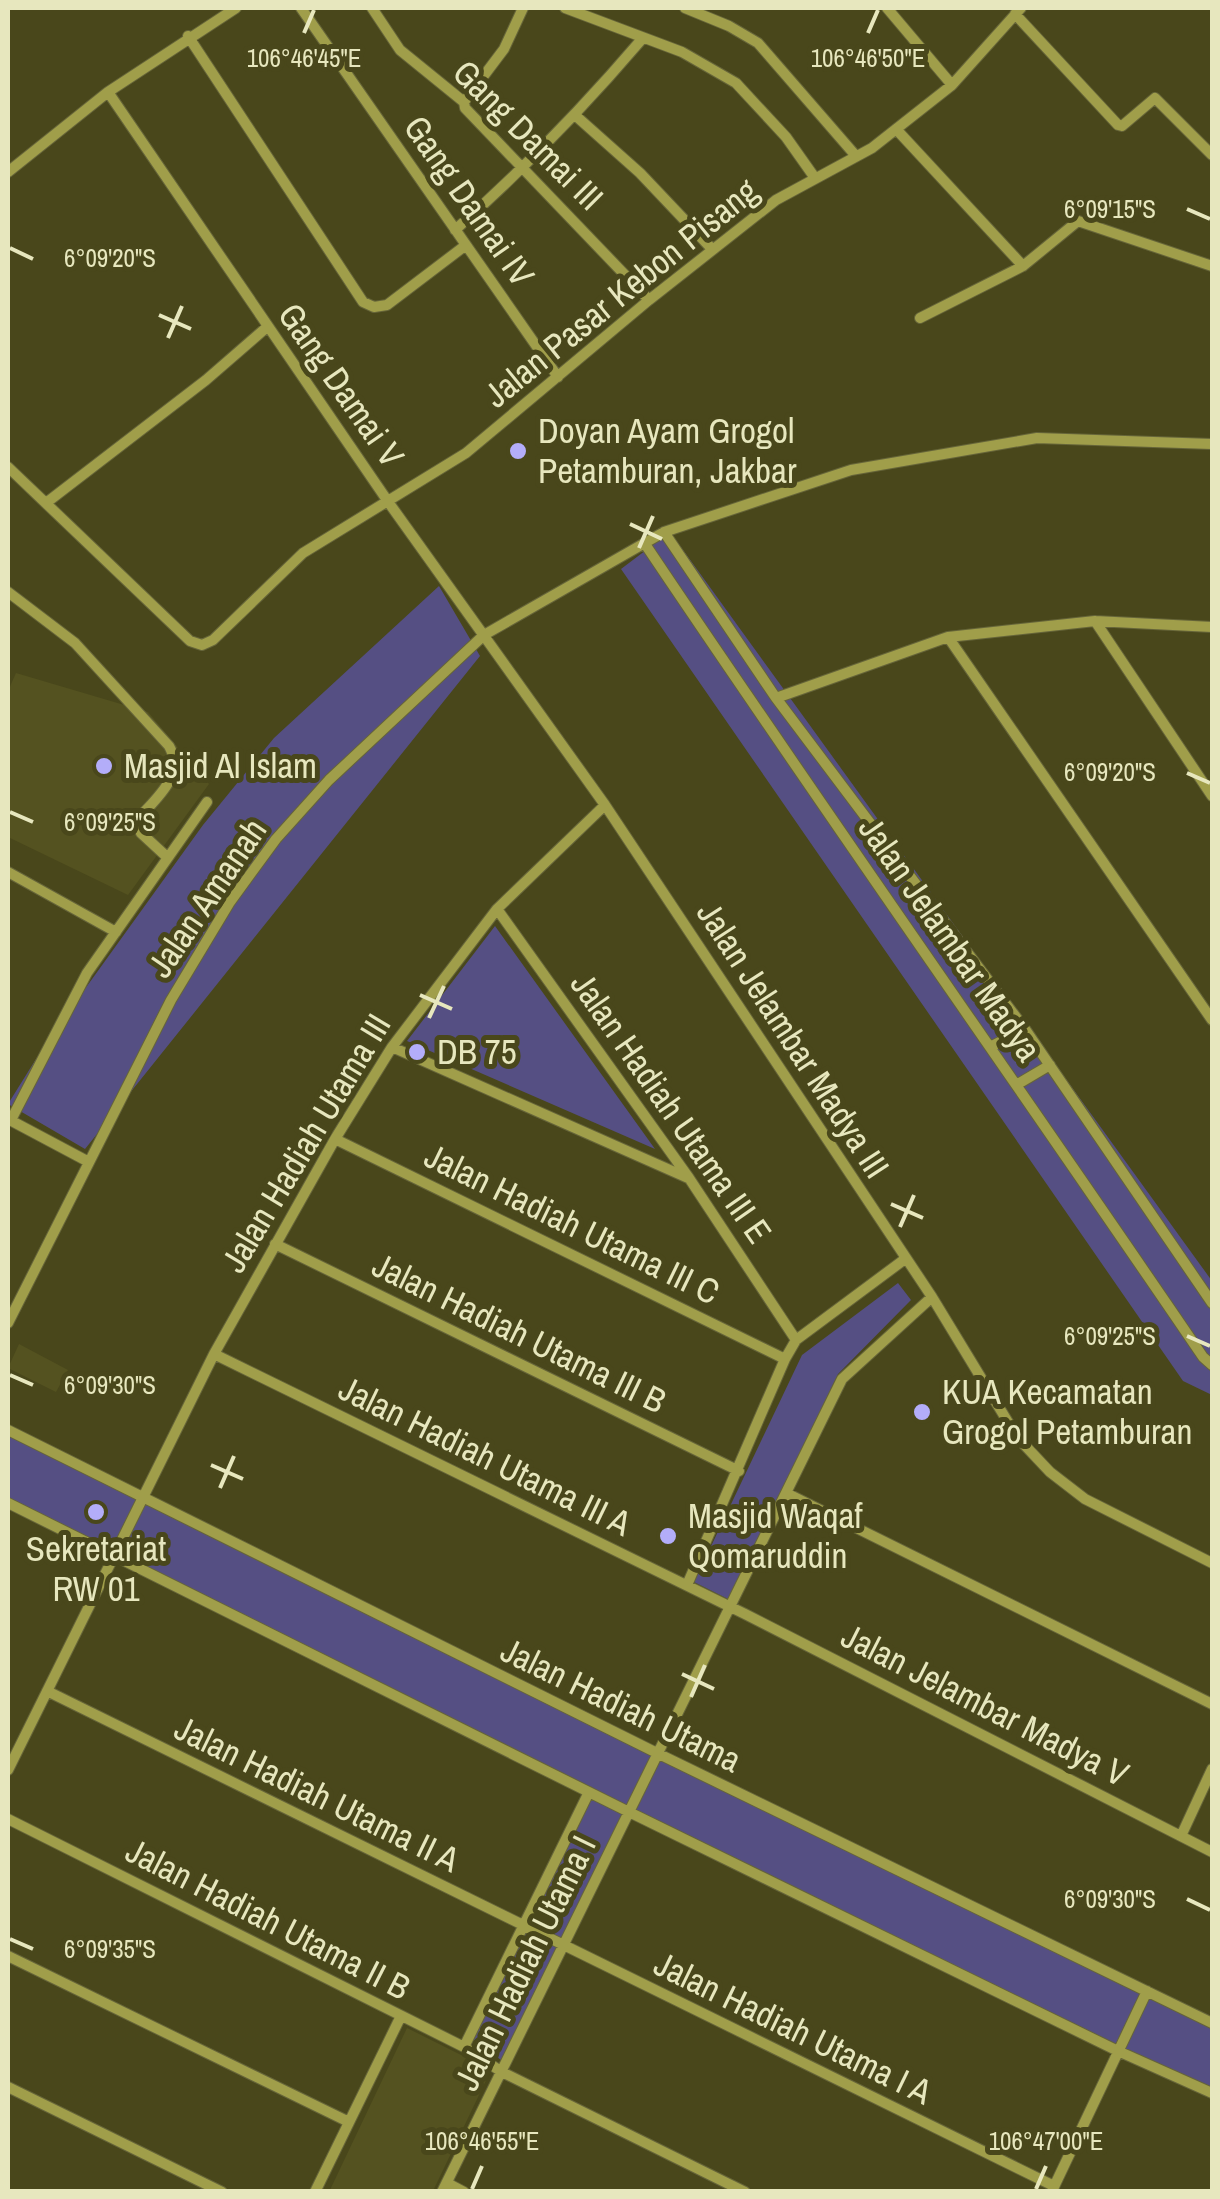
<svg xmlns="http://www.w3.org/2000/svg" width="1220" height="2199" viewBox="0 0 1220 2199" font-family="'Archivo Narrow',sans-serif">
<style>
.built{fill:#545220}
.green{fill:#554f83}
.lines{fill:none;stroke-linecap:round;stroke-linejoin:round}
.street-casing{stroke:#666539;stroke-width:12}
.street{stroke:#a09e4a;stroke-width:10}
.ticks{fill:none;stroke:#e7e7be;stroke-width:4}
.poi-dot{fill:#b3adf9;stroke:#49471b;stroke-width:4}
.labels{text-anchor:middle;stroke-width:10;stroke-linejoin:round;paint-order:stroke}
.street-label{font-size:35px;fill:#e7e7be;stroke:#49471b}
.poi-label{font-size:35px;fill:#e7e7be;stroke:#49471b;text-anchor:start}
.ticks-label{font-size:25px;text-anchor:middle;fill:#e7e7be;stroke:#49471b;stroke-width:10;stroke-linejoin:round;paint-order:stroke}
</style>
<rect width="100%" height="100%" fill="#49471b"/>
<path class="built" d="M16,673l132,39 61,72 -81,111 -120,-58v-146z
M19,1344l49,26 -12,22 -48,-24z
M407,2028l84,42 -58,121 -104,1z"/>
<path class="green" d="M670,532l542,749v114l-29,-14 -562,-812z
M439,586l41,70 -395,493 -77,-45 38,-61 157,-218 71,-87z
M495,926l160,223 -248,-108z
M898,1283l13,17 -73,74 -108,226 -36,-18 108,-227z
M8,1435l1204,591v70l-1204,-598z
M590,1798l34,16 -123,246 -28,-21z"/>
<g class="lines">
<defs>
<path id="street" d="M301,8l257,369
M372,8l28,42 64,52 1,6 184,192
M565,8l117,44 54,31 50,54 29,41
M685,8l44,18 29,17 98,113
M887,8l65,77
M1015,14l103,111 4,1 33,-28 57,57
M188,36l175,266 11,5 13,-2 79,-60
M108,92l281,411 216,302 327,492 85,140 33,35 35,27 127,64
M464,102l40,-53 19,-41
M576,116l64,57 72,76
M896,129l127,137
M8,172l100,-80 128,-84
M455,230c68,-60 128,-122 187,-191
M920,318l103,-52 55,-45 134,45
M8,467l182,174 12,4 11,-5 90,-87 163,-100 183,-153 127,-100 96,-52 80,-63 69,-77
M46,503l160,-123 61,-53
M664,532l112,166 249,331 187,274
M645,544c183,273 373,541 558,813l9,8
M8,592l67,51 94,103c17,30 -14,53 -33,75l5,12 26,24
M1095,621l117,175
M948,637l264,383
M776,698l172,-61 147,-16 117,6
M8,872l108,60
M497,909l192,269 107,162
M992,1046l33,-17
M392,1047l296,131
M1018,1084l32,-19
M8,1119l79,42
M11,1120l76,-147 120,-171
M335,1139l450,220
M275,1244l464,227
M8,1323l163,-323 59,-98 46,-63 53,-59 155,-145 180,-103 187,-62 186,-32 175,6
M214,1354l531,260 467,238
M8,1430l651,324 553,269
M788,1494l424,210
M8,1503l621,309 489,239 94,42
M687,1585l98,-226 11,-19 109,-81
M47,1691l1007,495
M8,1770l206,-416 121,-215 57,-92 105,-138 108,-104
M8,1819l456,228 38,25 243,120
M1181,1836l31,-67
M8,1956l341,166
M464,2047l125,-255
M8,2087l214,105
M447,2183l17,9
M1052,2191l95,-200
M315,2192l86,-176
M442,2192l400,-813 90,-82"/>
</defs>
<use href="#street" class="street-casing"/>
<use href="#street" class="street"/>
</g>
<path class="ticks" d="M304,33l10,-23M868,33l10,-23M1187,209l23,10M10,248l23,11M159,315l32,14M168,338l14,-32M630,524l32,15M639,548l14,-32M1187,773l23,10M10,812l23,10M420,995l32,14M429,1018l15,-32M891,1204l32,14M900,1227l14,-32M1187,1336l23,10M10,1375l23,10M211,1465l32,14M220,1488l14,-32M682,1674l32,15M691,1697l14,-32M1187,1899l23,11M10,1939l23,10M472,2189l10,-23M1036,2189l10,-23"/>
<g class="poi-dot">
<circle cx="518" cy="451" r="10"/>
<circle cx="104" cy="766" r="10"/>
<circle cx="417" cy="1052" r="10"/>
<circle cx="922" cy="1412" r="10"/>
<circle cx="96" cy="1512" r="10"/>
<circle cx="668" cy="1536" r="10"/>
</g>
<g class="labels">
<g class="street-label">
<text transform="translate(528 135) rotate(45)" y="12">Gang Damai III</text>
<text transform="translate(469 201) rotate(55)" y="12">Gang Damai IV</text>
<text transform="translate(621 293) rotate(-39)" y="12">Jalan Pasar Kebon Pisang</text>
<text transform="translate(341 385) rotate(55)" y="12">Gang Damai V</text>
<text transform="translate(207 898) rotate(-56)" y="12">Jalan Amanah</text>
<text transform="translate(950 939) rotate(55)" y="12">Jalan Jelambar Madya</text>
<text transform="translate(793 1040) rotate(57)" y="12">Jalan Jelambar Madya III</text>
<text transform="translate(671 1108) rotate(55)" y="12">Jalan Hadiah Utama III E</text>
<text transform="translate(306 1143) rotate(-59)" y="12">Jalan Hadiah Utama III</text>
<text transform="translate(572 1224) rotate(26)" y="12">Jalan Hadiah Utama III C</text>
<text transform="translate(519 1333) rotate(26)" y="12">Jalan Hadiah Utama III B</text>
<text transform="translate(485 1456) rotate(26)" y="12">Jalan Hadiah Utama III A</text>
<text transform="translate(621 1705) rotate(26)" y="12">Jalan Hadiah Utama</text>
<text transform="translate(985 1705) rotate(27)" y="12">Jalan Jelambar Madya V</text>
<text transform="translate(317 1794) rotate(26)" y="12">Jalan Hadiah Utama II A</text>
<text transform="translate(268 1919) rotate(27)" y="12">Jalan Hadiah Utama II B</text>
<text transform="translate(525 1963) rotate(-64)" y="12">Jalan Hadiah Utama I</text>
<text transform="translate(793 2028) rotate(26)" y="12">Jalan Hadiah Utama I A</text>
</g>
<g class="poi-label">
<text x="538" y="443">Doyan Ayam Grogol<tspan x="538" dy="40">Petamburan, Jakbar</tspan></text>
<text x="124" y="778">Masjid Al Islam</text>
<text x="437" y="1064">DB 75</text>
<text x="942" y="1404">KUA Kecamatan<tspan x="942" dy="40">Grogol Petamburan</tspan></text>
<text x="688" y="1528">Masjid Waqaf<tspan x="688" dy="40">Qomaruddin</tspan></text>
<text x="96" y="1561" text-anchor="middle">Sekretariat<tspan x="96" dy="40">RW 01</tspan></text>
</g>
</g>
<g class="ticks-label">
<text x="868" y="67">106°46'50"E</text>
<text x="304" y="67">106°46'45"E</text>
<text x="1110" y="218">6°09'15"S</text>
<text x="110" y="267">6°09'20"S</text>
<text x="1110" y="781">6°09'20"S</text>
<text x="110" y="831">6°09'25"S</text>
<text x="1110" y="1345">6°09'25"S</text>
<text x="110" y="1394">6°09'30"S</text>
<text x="1110" y="1908">6°09'30"S</text>
<text x="110" y="1958">6°09'35"S</text>
<text x="482" y="2150">106°46'55"E</text>
<text x="1046" y="2150">106°47'00"E</text>
</g>
<rect width="1220" height="2199" fill="none" stroke="#e7e7be" stroke-width="20"/>
</svg>
